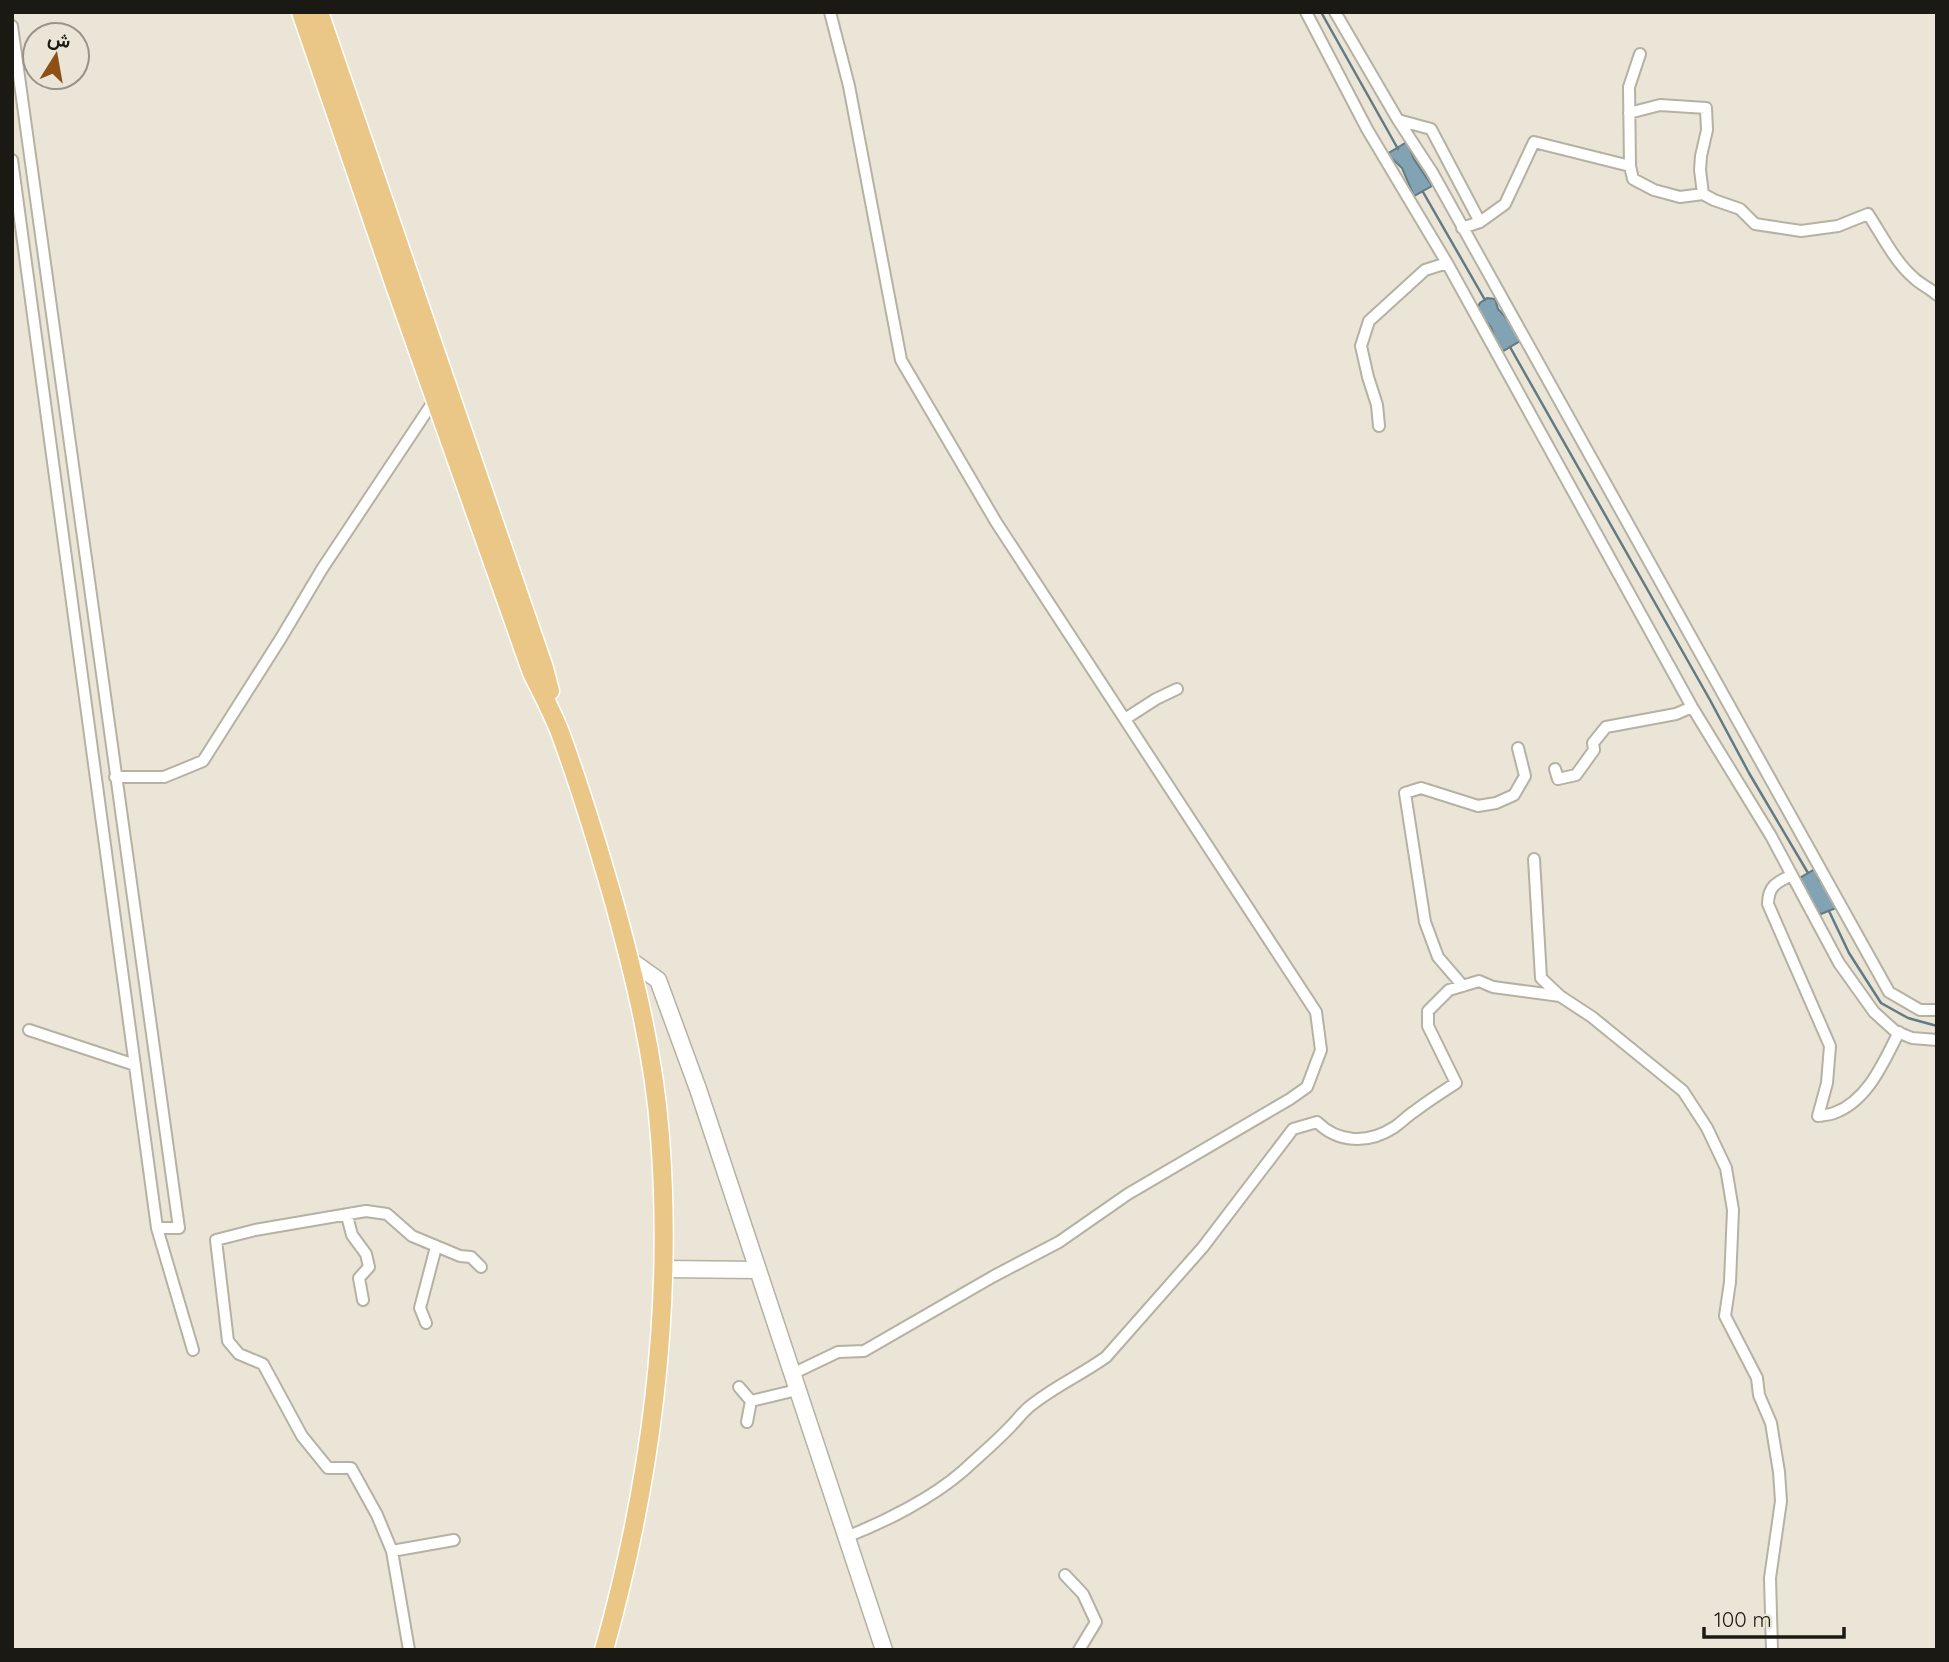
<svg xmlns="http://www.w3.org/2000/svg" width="1949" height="1662" viewBox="0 0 1949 1662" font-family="Quicksand,Vazirmatn,sans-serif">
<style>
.water{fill:#81a3b4;stroke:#627a84;stroke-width:2}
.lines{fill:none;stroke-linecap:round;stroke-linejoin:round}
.stream{stroke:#627a84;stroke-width:2.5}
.minor-casing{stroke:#b5b1a3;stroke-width:14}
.secondary-casing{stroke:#b5b1a3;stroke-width:19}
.trunk-casing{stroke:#fff;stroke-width:21}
.minor{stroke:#fff;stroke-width:10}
.secondary{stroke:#fff;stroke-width:16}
.trunk{stroke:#eac786;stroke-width:18}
</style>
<rect width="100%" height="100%" fill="#eae5d6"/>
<path class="water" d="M1407,142l7,17 18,27 -18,10 -12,-28 -15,-14z
M1487,298l8,1 3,10 13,14 9,18 -20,12 -9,-26 -15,-17 4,-7z
M1815,869l4,11 11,11 6,17 -15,6 -5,-4 -6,-14h-5l-7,-17z"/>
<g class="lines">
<path class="stream" d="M1321,12l77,137
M1423,192l62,108
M1510,347l200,353 39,73 59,100
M1829,911l20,42 32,50 27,15 29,8"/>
<defs>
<path id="minor" d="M1306,12l61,117 80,134 245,444 79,129 68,127 35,49 21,19 17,7 25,2
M1335,12l63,108 34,52 457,820 31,18h17
M12,26l167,1202h-22
M1629,113l31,-8 46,3 1,22 -6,26 -1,14 3,24
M1398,120l33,9 49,93
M12,160l145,1068 36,122
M1630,166l-1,-79 11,-33
M1462,228l18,-6 25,-18 29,-62 96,24 3,13 21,11 26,7 23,-3 11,6 26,9 15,15 46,7 37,-5 30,-12c14,21 27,48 46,64 7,7 16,10 23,17
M1379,426l-2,-21 -9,-28 -7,-31 8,-25 56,-51 22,-7
M1125,719l31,-20 21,-10
M1555,769l3,10 18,-4 18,-25 -1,-7 13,-16 70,-13 16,-7
M115,777h49l39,-16 78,-123 41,-69 113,-170
M1534,859l7,119 19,18
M1792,875c-15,7 -24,11 -24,29l62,142 -3,37 -9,33c5,-1 11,-1 16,-3 34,-12 50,-52 65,-81
M1463,986l-25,-29 -13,-35 -20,-129 16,-5 57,18 18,-3 18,-8 11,-19 -7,-28
M29,1030l106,35
M347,1216l5,19 14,19 3,13 -10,11 4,22
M426,1323l-6,-15 16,-61
M792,1374l46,-22 26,-1 130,-75 65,-34 69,-48 162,-95 17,-12 14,-37 -5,-38 -320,-490 -95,-162 -52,-274 -19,-74
M739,1387l12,14 46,-11
M747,1422l4,-21
M846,1537c39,-15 86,-39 117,-66 16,-15 33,-29 48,-45 6,-6 11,-13 18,-19 24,-20 52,-32 77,-50l97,-110 90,-118 24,-7c21,21 51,22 76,6 8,-5 14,-12 22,-17 13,-10 27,-19 41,-28l-28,-57v-15l21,-21 30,-9 14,6 67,9 32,21 91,74 24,37 19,40 7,42 -3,72 -5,34 32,62 2,17 12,28 8,49 2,29 -11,77 2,72
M392,1551l-15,-36 -26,-47h-23l-26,-32 -39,-72 -24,-10 -11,-13 -12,-101 39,-10 111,-19 21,3 25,22 48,20 11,1 10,10
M1065,1575l18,19 13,28 -17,28
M409,1650l-17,-99 62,-11"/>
<path id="secondary" d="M630,960l28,20 40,109 186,561
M663,1269l95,1"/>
<path id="trunk" d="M301,12l93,271 138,390c10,20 21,41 29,62 20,55 37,111 53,167 21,76 40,154 46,234 13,173 -9,347 -56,514
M319,12l225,656 6,23"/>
</defs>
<use href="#minor" class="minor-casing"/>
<use href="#secondary" class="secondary-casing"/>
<use href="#trunk" class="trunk-casing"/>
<use href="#minor" class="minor"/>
<use href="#secondary" class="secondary"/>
<use href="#trunk" class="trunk"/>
</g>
<rect width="1949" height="1662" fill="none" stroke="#1b1914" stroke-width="28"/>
<g transform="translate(56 56) rotate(11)"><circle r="33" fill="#eae5d6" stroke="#979388" stroke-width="2"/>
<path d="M0-5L12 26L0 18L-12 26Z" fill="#8e5015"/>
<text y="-10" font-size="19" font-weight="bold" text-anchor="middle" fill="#1b1914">ش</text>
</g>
<path d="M1704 1627v10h140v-10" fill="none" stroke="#1b1914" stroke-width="3.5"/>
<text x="1714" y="1627" font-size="21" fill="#1b1914" stroke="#eae5d6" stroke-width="5" paint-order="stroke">100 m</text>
</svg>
